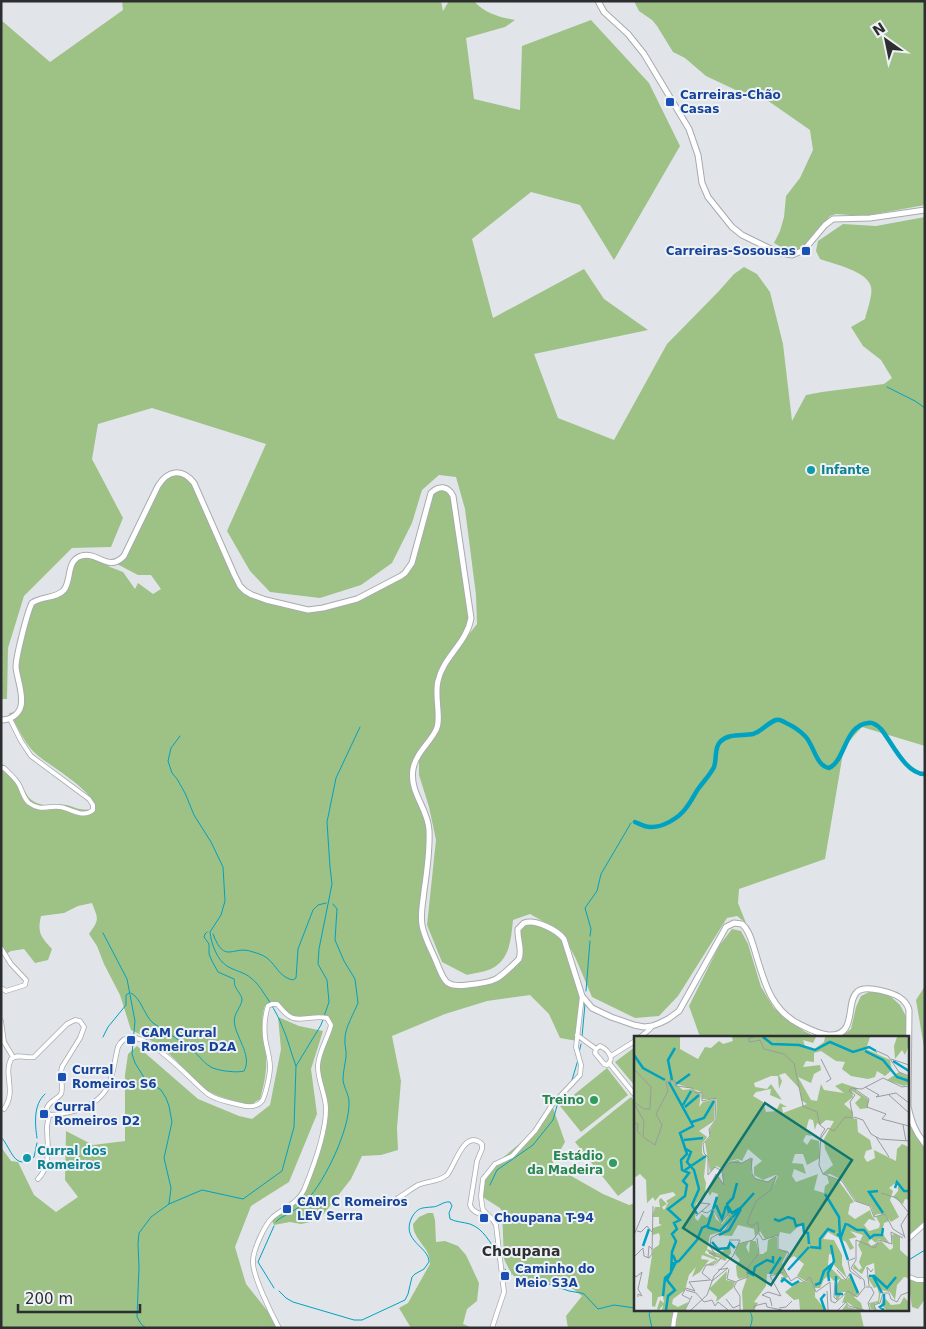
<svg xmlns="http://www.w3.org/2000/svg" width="926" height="1329" viewBox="0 0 926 1329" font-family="'DejaVu Sans',sans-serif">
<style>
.green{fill:#9ec186}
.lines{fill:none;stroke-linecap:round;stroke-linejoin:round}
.stream{stroke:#00a2c2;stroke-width:1}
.canal{stroke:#00a2c2;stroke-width:4.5}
.minor-casing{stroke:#a7abaf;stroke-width:5.5}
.secondary-casing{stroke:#a7abaf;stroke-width:7}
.minor{stroke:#fff;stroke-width:4}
.secondary{stroke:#fff;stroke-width:5}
.transit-dot{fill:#1a4fb4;stroke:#eef2f6;stroke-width:2}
.culture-dot{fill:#0f9aa8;stroke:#eef2f6;stroke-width:2}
.leisure-dot{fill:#2e9e5b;stroke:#eef2f6;stroke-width:2}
.labels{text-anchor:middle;stroke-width:4;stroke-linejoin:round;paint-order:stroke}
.transit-label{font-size:12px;font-weight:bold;fill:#164399;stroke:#eef2f6;text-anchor:start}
.culture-label{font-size:12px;font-weight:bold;fill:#0d838f;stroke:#eef2f6;text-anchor:start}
.leisure-label{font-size:12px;font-weight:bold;fill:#27864d;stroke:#eef2f6;text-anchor:end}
.neighbourhood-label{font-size:14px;font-weight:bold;fill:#2d2e30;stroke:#eef2f6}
.inset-river{fill:none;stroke:#00a2c2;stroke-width:2.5}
.inset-road{fill:none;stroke:#999c9f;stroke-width:1}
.view{fill:#0f766e;fill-opacity:0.15;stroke:#0f766e;stroke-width:2.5}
.inset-edge{fill:none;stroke:#2d2e30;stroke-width:2.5}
</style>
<rect width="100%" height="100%" fill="#e1e5e9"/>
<path class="green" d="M122,1h319l2,10 6,-10h25c11,13 26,16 41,19l-10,7 -39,11 8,61 46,11 2,-64 69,-26 58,63 31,63 -66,114 -34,-55 -49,-13 -59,47 21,79 91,-49 20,30 44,31 -114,24 24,64 56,22 53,-96 51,-52 16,-18 10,-7 13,7 13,18 13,52 9,77 14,-26 16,-3 62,-8 8,-6 -11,-18 -18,-14 -12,-19 14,-8c2,-9 8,-24 6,-32 -3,-16 -38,-23 -51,-28l-4,-8 2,-10 25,-17 33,2 49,-9v529l-63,-19 -18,20 -19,112 -86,30 -1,14 8,20 -9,-7 -10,2 -49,78 -19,20 -24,2 -43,-21 -16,-38 -14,-27 -32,-18 -17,6c-2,19 -3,40 -22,49 -7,3 -17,4 -24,6l-25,-13 -15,-37 9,-85 -7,-33 -10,-32v-20l-2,2 -4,26 12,28 4,21 -7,80 2,21 21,47 7,6 36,-3 31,-24 -1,-24 6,-12 28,6 15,17 15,50 -5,45 -17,-3 -11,-24 -19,-19 -43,6 -42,13 -53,22 9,45 -4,47 1,22 -17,5 -19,1 -11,23 -32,41 -18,4 -11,-2 -16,3 -3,-6 17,-12 15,-16 17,-47 6,-34 -8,-46 13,-39 -4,-7 -33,1c-10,-9 -15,-16 -29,-13 -6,17 -1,33 1,50 1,16 -2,29 -6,43l-10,6c-15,-4 -30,-7 -44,-15 -15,-10 -25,-26 -39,-38 -10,-9 -23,-16 -36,-22l-11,-35 -16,-31 -7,-18 -8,-12c11,-15 9,-15 3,-31l-14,3 -14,7 -23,3c-4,17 0,21 11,33l-4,11 -13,3 -11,-14 -13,2 -5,3 -5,-9v-181l3,1c4,4 10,9 14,14 8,10 7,21 22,25 9,3 18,-1 27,1 9,3 18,7 27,3 1,-19 -50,-44 -62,-58 -10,-11 -15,-25 -23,-37l9,-1 3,-6 -5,-41 14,-60 27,-10 11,-14 3,-13 8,-11 21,2 10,8 13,5 12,17 3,-6 15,11 8,-5 -10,-14h-13l-23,-12 9,-7 38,-76 16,-8 16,11 46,103 12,9 41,12 30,1 34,-9 44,-23 7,-7 27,-80 8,-2 10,9 17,128 -26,42 33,-42 -1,-29 -11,-86 -9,-32 -17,-2 -17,15 -10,33 -20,40 -31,22 -41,13 -50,-6 -20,-21 -23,-40 39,-87 -114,-36 -54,16 -6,35 31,59 -12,29 -39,1 -48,48 -16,52 -1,51h-6v-679l49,42 73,-52z
M634,1h291v204l-61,11 -28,-2 -6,2 -28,32 -6,5h-5l-17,-10 6,-12 4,-14 2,-21 14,-18 13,-28 -3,-20 -46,-32 -24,-6 -34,-16 -21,-18 -12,-6 -16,-26 -5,-6 -13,-9z
M732,929l9,2 7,13 13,43 13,21 30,23 14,7h-116l-3,-4 -10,-28 30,-60z
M925,986v67l-9,-53z
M871,991l18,4 11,10 7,13v20h-71l6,-2 9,-7 5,-22 5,-11z
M278,1017l21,9 24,5 -12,38 6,45 -28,68 -38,24 -16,41 11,37 35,44h-280v-181l10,14 7,1 16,33 22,17 22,-15 -13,-17 1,-49 27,14 32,-4v-66l3,-21 9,-8 61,53 41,17 13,3 18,-14 11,-56z
M635,1047v39l-20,-24z
M607,1068l21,27 -47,37 -21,-26z
M631,1097l4,5v81l-17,13 -43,-54z
M552,1105l13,37 -13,23 51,29 26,11 6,-2v107h225l4,18h-296l-2,-12 16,-20 -9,-7 -22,-6 -9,-2 -16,1 -11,-5 -4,-4 -7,-14 -2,-48 -2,-3 -19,-12 2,-17 12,-15 40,-33z
M907,1121l2,4 16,21v75l-18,16z
M428,1213h5l2,7 1,22 9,-1 13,5 8,9 13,28 -2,18 -10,8 -4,15 7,3v1h-59l-12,-20 9,-5 22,-39c0,-15 -10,-19 -15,-31 -1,-1 -2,-7 -2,-9l6,-7z
M908,1278l9,3 8,1v17l-7,10 -6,-2z"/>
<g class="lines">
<path class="stream" d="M887,387l28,14 10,7
M180,736l-9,12 -3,13 4,12 5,6 8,14 9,22 17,27 12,25 2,34 -4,14 -11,17c1,11 7,28 17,34 8,5 17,6 24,12 5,4 9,9 12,14 7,10 15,23 19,34 6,13 9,27 14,40
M103,933l24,46 8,42 -3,33 3,9 10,16 16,11 5,8 3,8 3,16 -8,36 7,30 -2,16 -18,13 -12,16 -1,11 1,23 -2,50 4,7 5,4
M213,934c12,32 20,10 40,18 4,1 10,3 14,6 10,8 12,19 26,22l3,-2 2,-29 15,-39 5,-5 8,-2
M590,936l1,-7 -6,-21 12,-17 4,-17 30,-51
M586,991l4,-50
M131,993c10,5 13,22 22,30 13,9 27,17 39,27 7,5 13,15 21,18 7,3 25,5 31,3 8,-14 -6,-31 -9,-45 -3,-12 5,-16 7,-26 0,-5 -5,-9 -7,-14 -1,-2 0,-5 -1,-7l-16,-7 -6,-11 -3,-7v-10l-5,-7 1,-3 2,-2
M103,1037l5,-10 18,-22v-10l3,-2
M582,1037l3,-33
M579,1053l2,-9
M572,1080l6,-20
M1,1137c11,12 13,35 33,20l3,-14
M37,1138c-2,-14 -4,-33 8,-44
M490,1185l7,-15 36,-25 20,-25 6,-21
M169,1204l33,-14 41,9 39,-28 12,-44 2,-61 25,-41 8,-23 -2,-22 -9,-16 1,-15 13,-65 -2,-17 -3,-45 9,-44 24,-51
M276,1222l3,-3c10,-6 21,-11 28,-19 18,-19 43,-71 42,-98 0,-7 -5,-14 -6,-22 0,-8 2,-15 3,-23 1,-6 -2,-12 -1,-19 0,-10 9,-25 13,-35l-3,-24 -11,-18 -9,-21 2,-31 -4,-5
M274,1226l-16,36 16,26
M907,1261l18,-11
M505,1269l2,3 4,2
M519,1279l5,6 15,-3 7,1 23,8 12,2 3,1 14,15 16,-4 21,3
M279,1291l7,7 7,4 61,18h8l43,-20 3,-6 4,-17 3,-3 9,-5 5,-7c0,-16 -29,-21 -17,-45 6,-10 10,-9 20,-10 7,0 11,-6 18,-5l2,4 -3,7 1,6c6,3 13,3 20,5 14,5 20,19 28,30
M749,1310c5,7 3,11 1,18
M649,1311l1,2 -1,1 3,14"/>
<path class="canal" d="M635,822c5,2 10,5 15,5 12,1 29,-9 36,-19 5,-6 8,-13 12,-19 5,-7 12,-14 16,-22 3,-8 0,-19 6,-25 8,-9 22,-6 33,-8 8,-2 14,-11 23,-14 3,-1 7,1 10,3 7,3 14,8 19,13 9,9 11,30 24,32 17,-8 15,-42 39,-45 5,-1 9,2 13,6 10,12 25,46 44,45"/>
<defs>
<path id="minor" d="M1,768h3c5,5 10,9 14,15 4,6 5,15 11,20 12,9 19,2 31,4 10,1 23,12 33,3v-5l-4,-6 -58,-43 -10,-15 -11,-22
M1,948l10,16 15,16 -1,5 -19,6 -5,-3
M1,1021l3,21 9,15
M577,1035l19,14
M639,1038l11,-9 2,-3
M596,1049l4,-3c7,3 14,11 9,17
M596,1049l-1,4 9,11 3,1 2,-2
M611,1056l24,-15
M609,1063l26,32
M4,1109c13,-18 -1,-34 7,-50 7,-6 15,0 23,-2l33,-33 8,-4 5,1 4,6 -4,11 -18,29c-3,9 2,20 -1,27 -4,6 -12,7 -14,14 -2,7 1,1 2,7 0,3 -2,8 -2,12 0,17 5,38 -9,52
M49,1115c23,-1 53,-9 61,-34 4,-11 5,-23 8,-34 16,-35 75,37 90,47 10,7 22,8 33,11 7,2 16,2 21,-4 2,-3 3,-8 4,-11 2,-8 4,-15 4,-23 0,-11 -4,-20 -5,-30 -1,-10 0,-22 3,-31l4,-2h5c5,5 9,12 16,14 10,3 22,-3 34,0l4,7c-3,13 -12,26 -13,40 -1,15 8,29 8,44 0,24 -13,59 -22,81 -6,13 -20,18 -31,27 -8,7 -20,33 -20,44 -1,14 19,54 26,67
M398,1198c7,-4 13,-9 20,-13 9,-4 21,-3 29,-10 8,-9 17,-47 35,-31v5l-5,12 -7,44c3,8 10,9 18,10
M907,1240l18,-16
M907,1276l10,4h8
M492,1328l12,-36 -8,-67 -3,-5 -10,-10 -1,-5 -1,-9 2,-17 12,-15 17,-8 23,-25 17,-26 28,-30 1,-10 -5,-18 6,-51
M673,1328l1,-8 2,-10"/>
<path id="secondary" d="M598,1l6,11 24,22 16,20 45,75 9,26 4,28 6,14 24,30 10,8 35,17 15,3 12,-5 21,-25 8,-6 37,-1 55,-8
M1,720c9,0 18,-5 20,-14 3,-11 -4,-28 -5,-39 0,-10 11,-54 16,-64 9,-7 24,-4 32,-13 8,-10 2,-29 17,-34 17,-5 27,17 43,0l34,-70c10,-16 24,-18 36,-3l40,91 6,12 5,5 7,4 14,5 42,10 15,-2 34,-9 44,-23 4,-3 7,-10 19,-70c8,-8 17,-7 22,3l18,122c-4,25 -28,39 -33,63 -4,15 4,38 -2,49 -7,14 -20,23 -23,39 -4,24 15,39 16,61 1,21 -2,41 -5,61 -1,11 -4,23 -2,34 2,12 9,24 14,36 8,19 8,27 31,24 30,-3 31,-5 52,-26 4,-10 -2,-19 -1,-30l6,-6c12,-4 33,7 40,16l18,57 10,12 19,9 23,8 10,2 8,-1 8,-3 8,-4 11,-8 47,-84 8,-4 8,1c7,6 9,15 12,24 9,29 15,61 45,76 8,4 19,10 29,11 30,2 17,-32 29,-43 8,-8 39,1 46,8 3,3 5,6 6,10l-1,96c3,15 7,26 17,38"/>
</defs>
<use href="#minor" class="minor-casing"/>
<use href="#secondary" class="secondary-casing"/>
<use href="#minor" class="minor"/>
<use href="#secondary" class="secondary"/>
</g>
<g class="transit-dot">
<rect x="665" y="97" width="10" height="10" rx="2.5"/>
<rect x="801" y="246" width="10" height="10" rx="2.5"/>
<rect x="126" y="1035" width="10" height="10" rx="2.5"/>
<rect x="57" y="1072" width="10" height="10" rx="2.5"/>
<rect x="39" y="1109" width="10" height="10" rx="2.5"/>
<rect x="282" y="1204" width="10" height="10" rx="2.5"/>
<rect x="479" y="1213" width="10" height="10" rx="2.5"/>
<rect x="500" y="1271" width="10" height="10" rx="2.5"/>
</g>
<g class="culture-dot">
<circle cx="811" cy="470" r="5"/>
<circle cx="27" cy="1158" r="5"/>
</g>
<g class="leisure-dot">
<circle cx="594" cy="1100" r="5"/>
<circle cx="613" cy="1163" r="5"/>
</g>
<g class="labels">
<g class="transit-label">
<text x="680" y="99">Carreiras-Chão<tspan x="680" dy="14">Casas</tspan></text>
<text x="796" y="255" text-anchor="end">Carreiras-Sosousas</text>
<text x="141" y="1037">CAM Curral<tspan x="141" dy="14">Romeiros D2A</tspan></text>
<text x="72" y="1074">Curral<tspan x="72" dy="14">Romeiros S6</tspan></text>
<text x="54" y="1111">Curral<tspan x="54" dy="14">Romeiros D2</tspan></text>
<text x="297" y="1206">CAM C Romeiros<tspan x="297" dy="14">LEV Serra</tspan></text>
<text x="494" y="1222">Choupana T-94</text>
<text x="515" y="1273">Caminho do<tspan x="515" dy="14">Meio S3A</tspan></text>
</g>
<g class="culture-label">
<text x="821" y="474">Infante</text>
<text x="37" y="1155">Curral dos<tspan x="37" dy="14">Romeiros</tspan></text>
</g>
<g class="leisure-label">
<text x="584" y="1104">Treino</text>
<text x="603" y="1160">Estádio<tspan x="603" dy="14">da Madeira</tspan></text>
</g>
<g class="neighbourhood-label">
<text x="521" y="1256">Choupana</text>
</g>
</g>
<g transform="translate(634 1036)">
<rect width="275" height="275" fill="#e1e5e9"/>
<path d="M0,1h46v12l18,10 7,-12 6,1 8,-7 4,3 10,-3 -1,-4h84l-3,6 -10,-3 2,6 8,4 11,-8 1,-5h45l-4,12 24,11 2,10 -7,6 -8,-5 -2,6 -7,2 -17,-3 -9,-7 3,-7 -9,-1 -15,-10 -7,2v9l-8,-1 -3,6 17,-2 1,5 -7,4 -3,9 -13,-6 13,23 6,1 4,-17 3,6 20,3 -9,-7 7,-3 15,5 -1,3 12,8v9l-8,1 -5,-6 6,-6 -9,-6 1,6 -9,7 9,8 -1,6 5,1 1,13 12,8 2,9 -6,2 -2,6 3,5 8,-4 -1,-8 22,11 1,-12 5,-5 7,3v53l-4,-1 -2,5 -10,-7 5,-6v-10l-9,7 4,3 -3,9 9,17 -8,5 -6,-7 4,6 -5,2 -2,10 8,11 -11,-5 -3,4 -5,-4 -3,3 3,4 10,-5 9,9 3,-2 -1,-13 3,-1 5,3v13l9,8v20l-5,-1 -7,8 -2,15 -5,-8 -9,-2 -2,13 -5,1 2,6 -5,-1 -2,-6 9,-2 1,-7 -2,-7 -3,1 -8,-13 5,3 4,-3 -1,-12 -8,3 -4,8 -9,-6 1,-4 5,6 3,-2 -3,-6 3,-9 -4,-8 5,-10 -13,-4 7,6 -8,2 5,9 -4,2 -4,-8 -18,-10 -5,7 11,1 8,15v10l5,13 -13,-13v-10l-5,-1 -1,11 14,14 5,1 3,-4 10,18 -6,3 -6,-5 13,11 2,7h-21l5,-7 1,4 9,2 -10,-7 -5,1 4,-11h-4l-4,8 -2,-1 -1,-11 5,-9 -6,2 -5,-5 -5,3 -4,9h-5v9l11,13h-26l-1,-11 -5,1 -9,-8 13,-10h9l-10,-6 7,-12 -10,-8 -7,4 20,-29 -6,-7 -11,10 -10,-2 -1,4 -14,3 -5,-8 -5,5 -1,-7 -16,-4 -6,11 -17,-1 10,-5 4,-8 -9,10 -10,3 -3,14 13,5 10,-11 1,10 -6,8 -4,-2 -8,9 8,-11h-7l-8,-7 -1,3 13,6 -6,6h-6l10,-5 -14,-5 -1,4 8,1 -9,12 -8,5 4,-10 -7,8 -4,15 -12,9 -1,5 6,3 10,-5 -3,8h-23l1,-5 -4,5 -2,-1 3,-9 4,3 -1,-7 -5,1 -3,10 -3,-1v-13l-5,-5 6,-39 6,-4 1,-8 -1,-4 -6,2v-7l9,-3 -3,-1v-7h-7l3,-10h5l-1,-7 2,-2 6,6 -5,3 2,3 4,-7 -2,-2 10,-6 -3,-3 -13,3 -5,6 -2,-4 -6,6 -1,-23 -6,-6 -6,4zM151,37l15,16 1,11 6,4 -24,9 -1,-6h5l-7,-4 -4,8 -10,1 -3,-10 -10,-6 3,-4 15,-3 -1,6 12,5 -11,-16 -4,5 -12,-2 -1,-4 17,-7h7l1,13 3,-8 -3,-6zM40,47l28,9v7h15l-1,21 -6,9v8l-5,5 5,30 6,-6 7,3 7,-8 8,-2 4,2 6,-12 14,12 -8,6v8l9,5 12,-5 3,1 -6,13 5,-13 -10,6 -12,-4 -4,-5 2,-15 -12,5 -3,-3 -8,2 -8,9 2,14 -7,-11 -10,16 3,6 2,-4 6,2 -4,14 5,12 3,2 7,-7 -7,9 -6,-5 -3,-9 -6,8 -5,-4 -4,7 -3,-3 1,-14 9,-11 1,-10 -2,-6 2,-19 -4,-5v-9l5,-7 -8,-6 15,-10 1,-22 -12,3 -4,5 2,-14 -10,-4 -8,1zM175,83l4,1 2,10 2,-7 3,2 6,-5 8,1 -10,18 1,10 8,16 -10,8 1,2 6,-1 12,6 14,21 15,5 3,10 4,-2h5l-7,3 4,7 -1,4 -10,3 -5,-6 5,-6 7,2 -4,-5 -2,-6 -15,9 -7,-5 2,-10 4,-2 -16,-22 -11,-4 2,7 -4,3 -1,7 -10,-3 4,-16 -22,8 -4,-6 2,-7 12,5 -3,-10 -11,-1 3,-9h8l4,11 13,-7 -1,-17 -8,-2 -4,6 -4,-4 3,-6 6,1 -6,-6zM263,1h12v8l-4,10 -3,-5 -7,9 -1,-13zM265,36l10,5v7l-5,2 -17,-6zM143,199v14l11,2 -6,12 6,14 -7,5v-5h3l-3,-3h-14l-1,12 -12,16 4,1 -4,7h-11l-1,-18 5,-15 -8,2 -2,-3 -1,-10 4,-6 -5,-6 2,-9 12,-4 -3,6 3,6 1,-12h6l3,13h4l4,-3 1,-11zM93,235l-1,9 9,2 -2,6 -17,14 1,-5 -8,-8zM250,261l7,8 9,-1 4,-7 5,5v8h-23l-5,-6z" fill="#9ec186" fill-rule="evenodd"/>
<path class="inset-river" d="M129,1l9,7 27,1 16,5 15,-8 23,10 16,-5 7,4M231,15l18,9 14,17 12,4M0,19l9,13 22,12M259,25l16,10M38,44l-4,-20 7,-12M42,48l14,-10M49,69l8,-14M51,71l14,-12M58,86l12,-4 10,-17M50,104l19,-2M52,113l5,3 -4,10 7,8 5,19 -7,16 5,9M51,134l21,-14M261,152l2,-6 7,9h5M244,155l-9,1 14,21M191,158l14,23 1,19M82,169l6,14 4,-13M93,169l5,8 8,-5M95,177l-2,-9 6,-6 4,-15M140,183l5,2 9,-4 6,2 2,7 7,-2 1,8 4,1 1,11M213,188l10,6h7l6,8 4,-3h8l1,-7M73,191l13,4 34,-38M203,198l4,3 5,-14M85,199l10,-5 12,-21M206,201l8,23M78,206l6,7 10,-1 2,-5 5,5M9,210l6,-17M176,211l10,1v-9l8,-10 7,3M38,228l7,-3 18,-21 5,-12 6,-3 9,-28M154,234l21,-23M113,236l6,3 2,-8 12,-7 6,2v-6M136,238l11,-17M216,238l8,19M239,239l14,13 9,-11M202,240v18h7M235,240h4l9,17M195,245l-1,-8 6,-12 -3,-16M147,246l3,-3 8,6 7,-4M181,249l5,-2 4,-12 8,-7M191,258l-4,5 4,11M250,258v10l-4,3 4,3M29,260l2,-18 6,-5 1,-21 4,-11 -4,-7 5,-5 -3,-6 6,-3 -12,-11 17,-13 2,-11 -4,-4 6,-8 -7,-3 -1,-10 6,-6 -7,-21 13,-7 -24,-44M32,274l2,-14 7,-6 -8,-10 9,-18 -3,-7"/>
<path class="inset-road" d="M119,1l-5,2 2,3 10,-2 4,9 20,5 10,9 9,43 14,6 3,13 5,4 -4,6 -2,30 4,9 19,7 13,20 15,5 4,11 11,-3 8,15 11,7M242,17l1,-2 11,5 11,16 10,4M187,23l10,20 -5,3M257,23l18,6M0,33l17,18 -1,22h-6l-10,-7M231,51l14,8 -3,2 20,-4 13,10M221,53l14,10 -2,8 19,7 -4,5 27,7M255,59l20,18M1,69l9,16 -1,16M220,81l9,3 8,14 9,5 29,2M0,87l4,1 -1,7 4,4M269,89l3,16M9,101l12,8 7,-20 -6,-11 12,-23 -2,-9 8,-2 2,6 16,2 4,5 6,-1v9l14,-3 -1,23 -6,8 1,7 -7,8 1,9 4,4v18l7,-8 7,4 8,-9 12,1 9,-5 1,16 4,5 12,3 8,-6M242,101l13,20M187,102l7,-10 6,3 11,-14 8,1 -3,-16 5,-7 -6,-4 2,-3 11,1 21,-11 19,9 7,-1M142,140l-5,14 -15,11 -9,22 5,3 6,-4 1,12 4,6 15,-5v14l11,4 -7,13 9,15 6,-4 7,5 6,-5 6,15 14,-10 1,19M247,157l16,5 11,14M67,167l15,-29 8,11 -2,-14M67,175l6,2 6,-4 8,14 7,-9 5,5 -8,11 -14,8 -1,8 5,8 -6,-1 12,5 -8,7h-7l-4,8 10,8M62,180l14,-12 -9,-1 -4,5M3,195l4,1 6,-6 5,6M0,199l10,-24M271,202l-4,-13 8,-13M104,208l15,-4 5,-7M0,221l9,-9 1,8 5,2 3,-4 1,-48M14,222l1,-12 3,3M221,222l-7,3 2,10 11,8M95,233l-2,10 9,3M203,234l9,10 4,-7M0,238l2,3 6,-5 -4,17 4,7 -4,-2v3M78,245l16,-13 -10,2M55,246l6,9 -9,-3 -4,7 8,4M55,246l21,-2M201,246l-1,15 3,3M235,250l-2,-19 4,5 2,-3M232,251h5l3,6 -6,10 2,7M52,254l10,3 8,9 8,-2 3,6M193,255l1,19M92,263l7,9 7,-3M197,265l4,2 13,-12 9,6 8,-10 -1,-7 -13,-12 5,-8v-20l19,8 4,-8 13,4 -1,-12 12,6M81,270l3,-4 10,8M138,270l-2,-8 -8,-3 6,-3 13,4 -11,-20 14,-4M145,272l7,-1 6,-6M51,274l7,-14M57,274l16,-15 7,-19 19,-20 7,-16h-11M106,274v-14l-6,-9 3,-6 11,-4 -2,-7 13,-17 -2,-15M120,274v-4l12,-3 1,4 15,3M204,274l8,-8 3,4 15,4M242,274l-2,-5 6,-2 3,-10h6l2,6 6,3 4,-7 8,-3"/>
<path class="view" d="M131,67l87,57 -81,125 -88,-57z"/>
<rect width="275" height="275" class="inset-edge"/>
</g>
<rect width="926" height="1329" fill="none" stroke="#2d2e30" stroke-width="5"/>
<g transform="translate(886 40) rotate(327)" stroke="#eef2f6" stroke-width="4" paint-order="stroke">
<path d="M0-4L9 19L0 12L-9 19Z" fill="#2d2e30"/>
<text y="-8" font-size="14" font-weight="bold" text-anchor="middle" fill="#2d2e30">N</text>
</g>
<path d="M18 1304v8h122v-8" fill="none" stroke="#2d2e30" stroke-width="2.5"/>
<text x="25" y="1304" font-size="15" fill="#2d2e30" stroke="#eef2f6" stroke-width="4" paint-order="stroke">200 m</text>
</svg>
